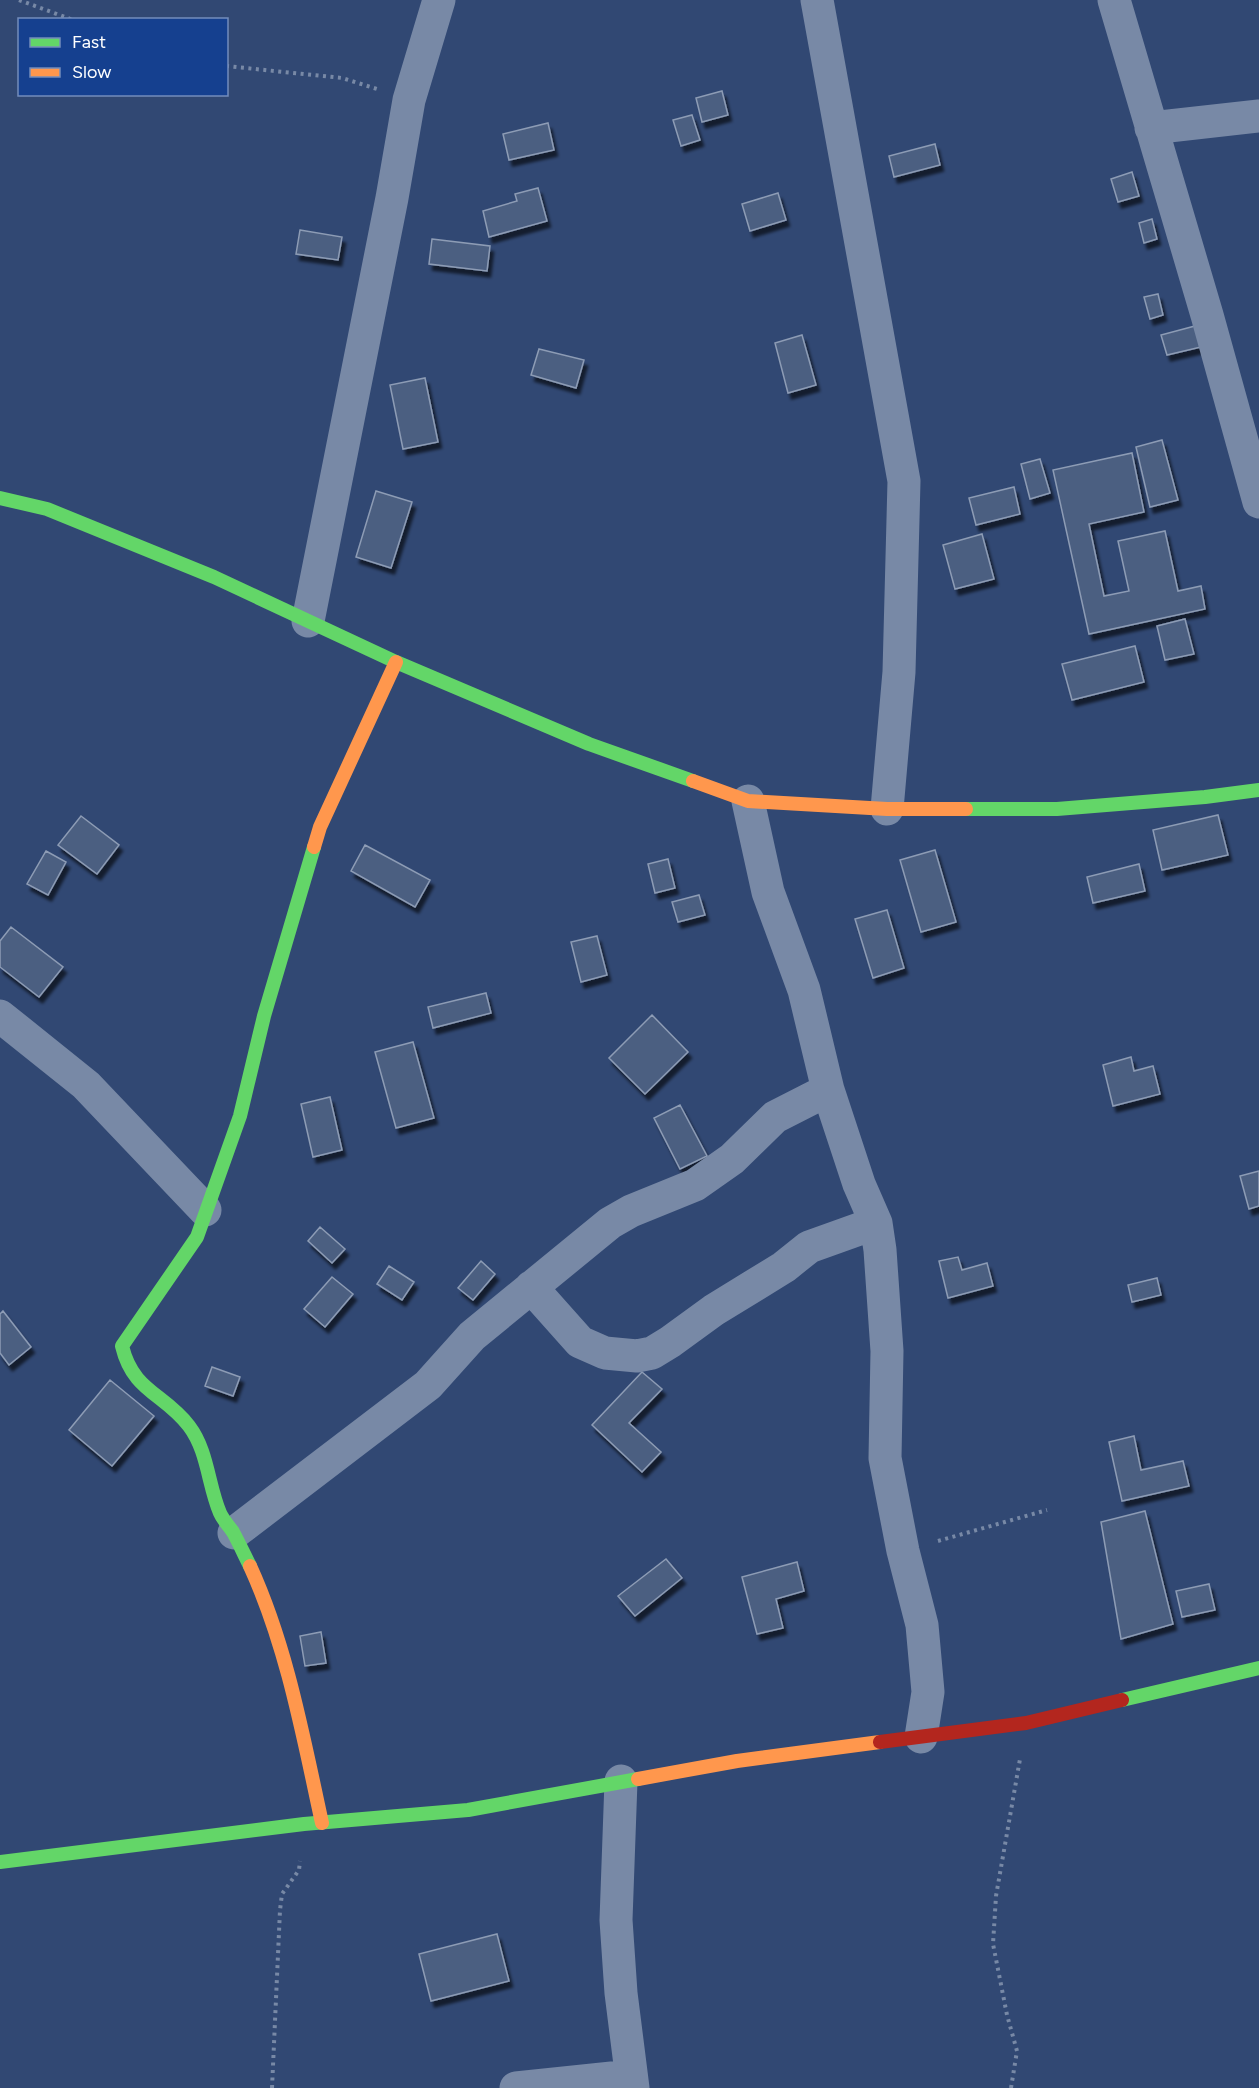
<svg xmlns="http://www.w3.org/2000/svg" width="1259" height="2088" viewBox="0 0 1259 2088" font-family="Figtree,sans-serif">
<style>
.building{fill:#4c5f81;stroke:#8d9cb5;stroke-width:1.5;filter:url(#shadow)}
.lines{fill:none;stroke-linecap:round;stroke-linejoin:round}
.path{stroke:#7889a6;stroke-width:4;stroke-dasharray:3 4.5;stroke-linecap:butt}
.street{stroke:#7889a6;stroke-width:33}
.fast{stroke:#63d668;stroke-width:14}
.slow{stroke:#ff974d;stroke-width:14}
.jam{stroke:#b3261e;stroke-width:14}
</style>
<defs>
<filter id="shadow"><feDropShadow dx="3.5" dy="6" stdDeviation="1.5" flood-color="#0009"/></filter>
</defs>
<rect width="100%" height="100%" fill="#314873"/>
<path class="building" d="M722,91l6,24 -26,7 -6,-24z
M692,115l8,25 -19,6 -8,-26z
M548,123l6,27 -45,10 -6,-26z
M935,144l5,21 -46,12 -5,-21z
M1132,172l7,24 -21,6 -7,-23z
M538,188l9,33 -58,16 -6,-26 34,-10 -2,-7z
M778,193l8,27 -36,11 -8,-27z
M1152,219l5,20 -13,4 -5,-20z
M300,230l42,7 -4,23 -42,-6z
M432,239l58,7 -3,25 -58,-7z
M1158,294l5,21 -13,4 -6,-22z
M1195,326l6,21 -34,8 -6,-20z
M802,335l14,50 -28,8 -13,-50z
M539,349l45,11 -8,28 -45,-13z
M425,378l13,64 -35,7 -13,-64z
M1162,440l16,60 -28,7 -14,-60z
M1132,453l12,59 -55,12 15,72 25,-5 -11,-50 47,-10 13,60 23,-5 4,23 -116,25 -36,-164z
M1040,459l10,34 -20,6 -9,-35z
M1014,487l6,27 -44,11 -7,-27z
M376,491l36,11 -21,66 -35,-11z
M982,534l12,45 -39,10 -12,-44z
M1185,619l9,35 -29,6 -8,-34z
M1135,646l9,36 -72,18 -10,-36z
M1218,815l10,40 -66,15 -9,-40z
M81,816l38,29 -22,29 -39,-29z
M365,845l65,35 -15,27 -64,-36z
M935,850l21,72 -35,10 -21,-72z
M46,851l20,11 -18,33 -21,-11z
M668,859l7,29 -20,5 -7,-29z
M1139,864l6,27 -52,12 -6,-26z
M699,895l6,20 -27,7 -6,-20z
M887,910l17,58 -31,10 -18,-59z
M11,927l52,40 -24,30 -39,-30v-26z
M597,936l10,39 -26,7 -10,-40z
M486,993l5,20 -58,15 -5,-21z
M652,1015l36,37 -43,42 -36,-36z
M413,1042l21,76 -38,10 -21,-76z
M1131,1057l3,14 19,-5 7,28 -47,12 -10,-41z
M330,1097l12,53 -29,7 -12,-53z
M680,1105l27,51 -27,13 -26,-51z
M1259,1171v35l-10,3 -9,-33z
M320,1227l25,22 -13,14 -24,-22z
M958,1257l4,13 25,-7 6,23 -45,12 -9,-37z
M481,1261l14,13 -22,26 -15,-12z
M389,1266l25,16 -12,18 -25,-16z
M332,1277l21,17 -28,33 -21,-18z
M1157,1278l4,17 -29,7 -4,-17z
M3,1311l28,36 -22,18 -9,-12v-39z
M212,1367l28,10 -7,19 -28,-10z
M642,1372l20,17 -33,34 32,29 -19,20 -50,-47z
M110,1380l44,36 -42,50 -43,-36z
M1134,1436l7,34 42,-9 6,25 -67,15 -13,-59z
M1145,1511l28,113 -52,15 -20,-117z
M666,1559l16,19 -47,38 -17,-20z
M797,1562l7,29 -28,8 7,29 -26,6 -15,-57z
M1209,1584l6,26 -33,7 -6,-26z
M321,1632l5,31 -21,3 -5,-30z
M497,1934l12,47 -78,20 -12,-47z"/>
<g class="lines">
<path class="path" d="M19,0l54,20
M226,66l116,12 35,11
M938,1541l109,-31
M272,2088l8,-178 2,-16 17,-24 1,-9
M1011,2088l6,-37 -10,-36 -14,-71 3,-48 24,-137"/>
<path class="street" d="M817,0l87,481 -5,191 -12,137
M1114,0l93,315 52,187
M1151,128l108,-12
M308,621l84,-423 17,-98 30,-100
M748,801l20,91 36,98 24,100 31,94 17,39 4,27 7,101 -2,107 18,93 19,74 6,67 -7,45
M0,1016l86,69 119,125
M531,1287l49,55 25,11 32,3 15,-3 18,-11 44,-32 70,-43 25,-20 67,-24
M234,1533l194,-148 44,-49 138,-113 21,-12 64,-26 37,-26 43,-42 53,-27
M621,1781l-5,139 5,73 12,95
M516,2088l115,-12"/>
<path class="fast" d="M0,498l47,11 167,68 182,85 193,82 104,37
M966,809h91l148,-12 54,-7
M250,1566c-6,-12 -11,-23 -17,-34 -4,-6 -10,-12 -13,-19 -12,-28 -12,-62 -31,-87 -25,-33 -56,-34 -67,-80l75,-109 43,-121 24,-100 50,-169
M1122,1700l137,-32
M0,1862l304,-38 164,-14 170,-31"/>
<path class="slow" d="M693,781l55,20 139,8h79
M314,847l6,-20 76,-165
M250,1566c37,81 53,170 72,257
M638,1779l99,-18 143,-19"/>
<path class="jam" d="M880,1742l146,-19 96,-23"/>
</g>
<rect x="18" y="18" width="210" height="78" fill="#15408f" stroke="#738cbc" stroke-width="1.5"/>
<rect x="30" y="38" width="30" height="9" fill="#63d668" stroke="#738cbc" stroke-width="1.5"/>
<text x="72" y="48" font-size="18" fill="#ffffff">Fast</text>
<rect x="30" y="68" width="30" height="9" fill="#ff974d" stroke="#738cbc" stroke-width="1.5"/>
<text x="72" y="78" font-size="18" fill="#ffffff">Slow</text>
</svg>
